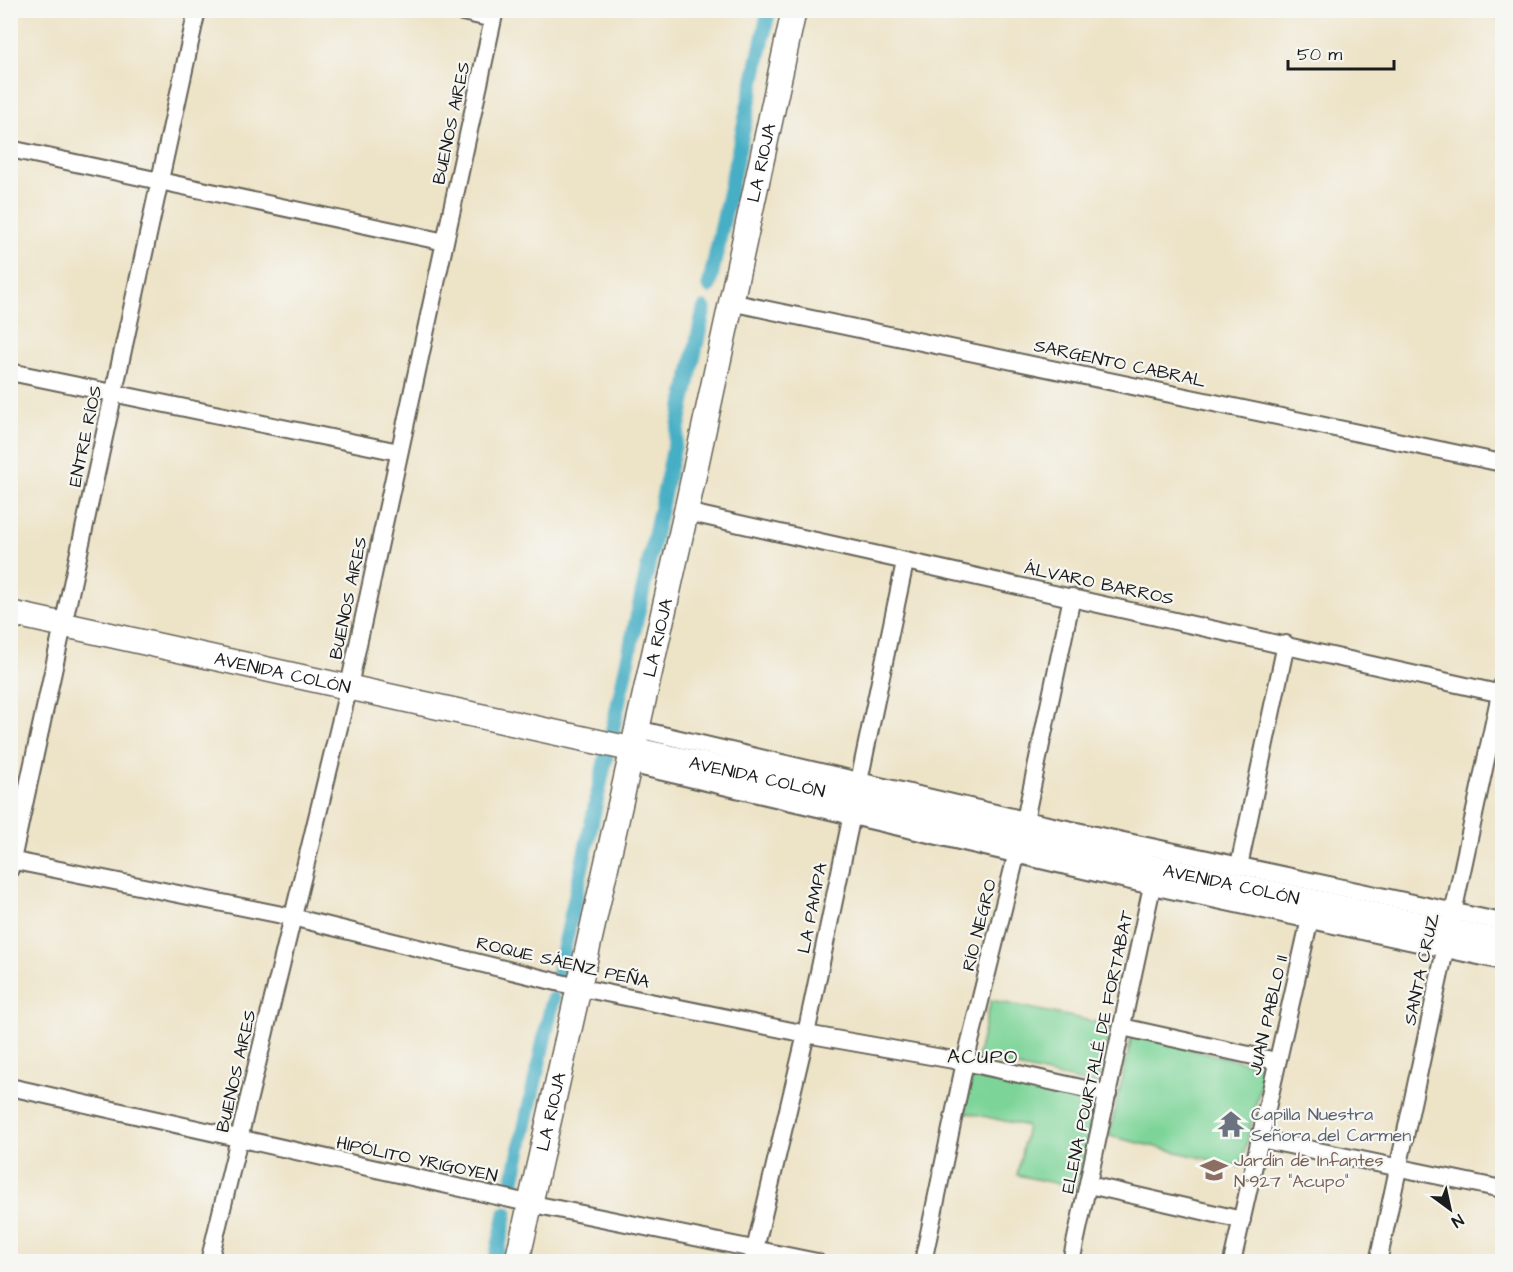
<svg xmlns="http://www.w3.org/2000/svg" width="1513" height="1272" viewBox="0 0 1513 1272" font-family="'Architects Daughter',sans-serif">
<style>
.green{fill:#7dd498;stroke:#4c785a;stroke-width:1.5}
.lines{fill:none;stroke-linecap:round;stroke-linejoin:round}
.canal{stroke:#46afc5;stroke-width:15}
.street-casing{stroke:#656258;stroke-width:20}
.secondary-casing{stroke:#656258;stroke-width:27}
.street{stroke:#fff;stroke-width:16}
.secondary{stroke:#fff;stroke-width:24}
.labels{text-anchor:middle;stroke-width:4.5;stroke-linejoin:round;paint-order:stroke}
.street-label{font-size:18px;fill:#1c1c1c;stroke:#f6f6f2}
.worship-label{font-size:18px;fill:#5b616d;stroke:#f6f6f2;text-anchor:start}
.education-label{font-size:18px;fill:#785e54;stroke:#f6f6f2;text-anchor:start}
.neighbourhood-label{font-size:20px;letter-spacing:1.5px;fill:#1c1c1c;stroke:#f6f6f2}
</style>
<rect width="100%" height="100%" fill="#f6f6f2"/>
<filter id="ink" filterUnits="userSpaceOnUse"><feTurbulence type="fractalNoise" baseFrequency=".0167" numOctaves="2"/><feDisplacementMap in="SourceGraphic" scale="12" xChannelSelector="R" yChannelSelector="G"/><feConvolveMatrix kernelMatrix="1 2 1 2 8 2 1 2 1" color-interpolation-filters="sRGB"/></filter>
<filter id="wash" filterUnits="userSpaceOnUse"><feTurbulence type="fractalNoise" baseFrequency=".008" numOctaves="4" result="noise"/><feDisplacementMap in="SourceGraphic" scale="24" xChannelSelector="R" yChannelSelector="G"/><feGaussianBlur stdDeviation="1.35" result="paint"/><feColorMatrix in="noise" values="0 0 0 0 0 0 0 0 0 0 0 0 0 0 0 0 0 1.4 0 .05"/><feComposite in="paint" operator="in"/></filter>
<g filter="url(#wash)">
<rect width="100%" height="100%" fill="#ede3c7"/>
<path class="green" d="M991,1000l120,25 -14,60 -120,-27z
M1132,1035l133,32 -24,100 -132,-31z
M972,1077l123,27 -18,84 -60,-13 10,-49 -63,-14z"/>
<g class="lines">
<path class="canal" d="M709,286l60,-276
M612,732l92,-423
M558,976l48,-219
M511,1190l42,-191
M495,1262l11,-49"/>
</g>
</g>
<g filter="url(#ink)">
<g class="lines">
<defs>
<path id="street" d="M454,10l39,9
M1500,10l2,1
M10,149l435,93
M730,302l772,161
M10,372l389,80
M686,512l816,182
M637,729l388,91 477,102
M629,764l523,122 350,75
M10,860l282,57 285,70 229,47 159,28 143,32
M1239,866l47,-222
M10,869l187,-859
M1122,1027l154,34
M10,1087l518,116 289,59
M1260,1139l242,50
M1089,1185l153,35
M209,1262l140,-576 146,-676
M752,1262l54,-228 99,-472
M923,1262l42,-200 60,-242 47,-223
M1071,1262l83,-385
M1232,1262l80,-352
M1378,1262l124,-577"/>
<g id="secondary">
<path id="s1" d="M10,613l844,185 301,70 347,74"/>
<path id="s2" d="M517,1262l169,-750 108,-502"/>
</g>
</defs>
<use href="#street" class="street-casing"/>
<use href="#secondary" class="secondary-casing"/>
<use href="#street" class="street"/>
<use href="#secondary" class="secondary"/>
</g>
</g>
<defs>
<symbol id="temple-bare" viewBox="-9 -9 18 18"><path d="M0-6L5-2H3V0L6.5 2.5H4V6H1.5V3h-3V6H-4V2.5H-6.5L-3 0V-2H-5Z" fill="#6b7280" stroke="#f6f6f2" stroke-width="2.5" paint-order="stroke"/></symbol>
<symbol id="school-bare" viewBox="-9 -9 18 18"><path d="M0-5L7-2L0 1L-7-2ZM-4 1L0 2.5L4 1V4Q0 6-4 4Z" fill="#8d6e63" stroke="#f6f6f2" stroke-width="2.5" paint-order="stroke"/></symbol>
</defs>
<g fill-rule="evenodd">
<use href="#temple-bare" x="1212" y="1105" width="38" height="38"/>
<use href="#school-bare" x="1195" y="1151" width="38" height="38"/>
</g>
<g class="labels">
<g class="street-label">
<text transform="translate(451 123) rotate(-78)" y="6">BUENOS AIRES</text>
<text dy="6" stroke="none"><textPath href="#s2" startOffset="1126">LA RIOJA</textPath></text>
<text transform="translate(1120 363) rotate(12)" y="6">SARGENTO CABRAL</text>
<text transform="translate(85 436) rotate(-78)" y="6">ENTRE RÍOS</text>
<text transform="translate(1099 583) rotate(12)" y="6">ÁLVARO BARROS</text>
<text transform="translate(348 598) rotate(-78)" y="6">BUENOS AIRES</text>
<text dy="6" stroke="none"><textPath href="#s2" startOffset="640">LA RIOJA</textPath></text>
<text dy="6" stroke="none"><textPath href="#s1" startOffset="279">AVENIDA COLÓN</textPath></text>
<text dy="6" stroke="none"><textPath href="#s1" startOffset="765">AVENIDA COLÓN</textPath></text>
<text dy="6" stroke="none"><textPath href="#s1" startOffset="1251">AVENIDA COLÓN</textPath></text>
<text transform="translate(812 908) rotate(-79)" y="6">LA PAMPA</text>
<text transform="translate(979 925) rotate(-76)" y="6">RÍO NEGRO</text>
<text transform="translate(563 962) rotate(13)" y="6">ROQUE SÁENZ PEÑA</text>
<text transform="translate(1421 969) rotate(-78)" y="6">SANTA CRUZ</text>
<text transform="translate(1268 1015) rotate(-77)" y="6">JUAN PABLO II</text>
<text transform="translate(1097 1052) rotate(-78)" y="6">ELENA POURTALÉ DE FORTABAT</text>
<text transform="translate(236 1071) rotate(-77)" y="6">BUENOS AIRES</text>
<text dy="6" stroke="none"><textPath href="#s2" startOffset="154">LA RIOJA</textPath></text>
<text transform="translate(417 1159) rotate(12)" y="6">HIPÓLITO YRIGOYEN</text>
</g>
<g class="worship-label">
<text x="1251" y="1120">Capilla Nuestra<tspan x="1251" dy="21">Señora del Carmen</tspan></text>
</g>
<g class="education-label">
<text x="1234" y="1166">Jardín de Infantes<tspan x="1234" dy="21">N°927 "Acupo"</tspan></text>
</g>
<g class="neighbourhood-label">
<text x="983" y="1063">ACUPO</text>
</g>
</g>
<rect width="1513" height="1272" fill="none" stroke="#f6f6f2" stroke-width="36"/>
<g transform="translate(1450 1209) rotate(147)" stroke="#f6f6f2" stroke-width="4.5" paint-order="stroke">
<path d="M0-4.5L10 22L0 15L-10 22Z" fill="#1c1c1c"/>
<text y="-9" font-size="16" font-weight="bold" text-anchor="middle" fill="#1c1c1c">N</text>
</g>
<path d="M1288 60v9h106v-9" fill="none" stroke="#1c1c1c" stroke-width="3"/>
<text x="1297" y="60" font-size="18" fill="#1c1c1c" stroke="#f6f6f2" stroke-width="4.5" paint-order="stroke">50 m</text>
</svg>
